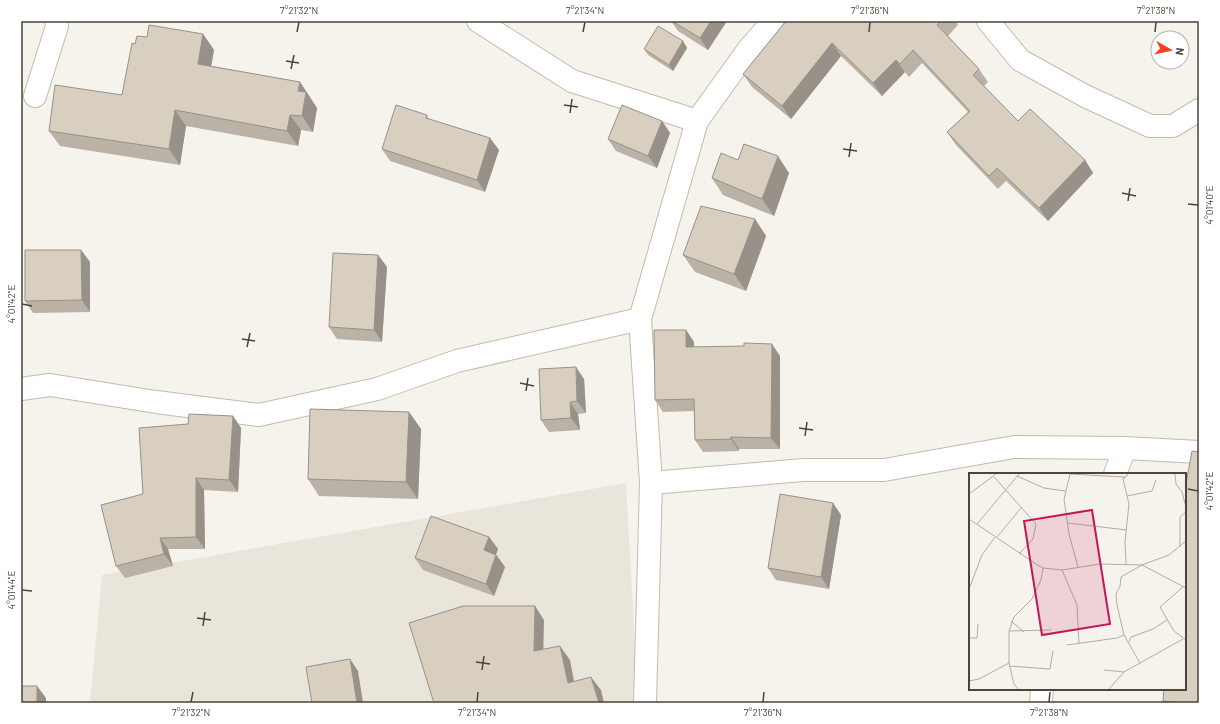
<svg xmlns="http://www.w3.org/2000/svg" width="1220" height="724" viewBox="0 0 1220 724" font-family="Barlow,sans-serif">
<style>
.residential{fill:#eae5da}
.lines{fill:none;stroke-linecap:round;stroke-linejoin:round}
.street-casing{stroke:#c2bbae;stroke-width:24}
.street{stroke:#fff;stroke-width:22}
.wall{fill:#bab2a6}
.shaded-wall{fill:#979187}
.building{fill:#d8cfc1;stroke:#979187}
.ticks{fill:none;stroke:#4b4439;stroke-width:1.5}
.inset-road{fill:none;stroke:#b2ada4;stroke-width:1}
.view{fill:#c2185b;fill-opacity:0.15;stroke:#c2185b;stroke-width:2}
.inset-edge{fill:none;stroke:#4b4439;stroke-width:2}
.neatline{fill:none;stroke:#4b4439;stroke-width:1.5}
.ticks-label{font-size:10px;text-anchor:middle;fill:#4b4439}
</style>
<rect width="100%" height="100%" fill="#f6f3ec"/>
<path class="residential" d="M626,483l12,220h-548l12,-128z"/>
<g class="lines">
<defs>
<path id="street" d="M478,21l94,60 125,40
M988,21l32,39 65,36 65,30h23l26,-16
M35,96l22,-70 -1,-5
M21,389l29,-4 106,17 103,13 118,-26 80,-28 183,-42
M1115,474l10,-26
M651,483l152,-13h81l130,-23 111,1 74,4
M645,703l6,-220 -11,-164 57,-198 51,-71 25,-29
M1041,703l1,-14"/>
</defs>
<use href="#street" class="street-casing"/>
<use href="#street" class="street"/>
</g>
<path class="wall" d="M671,21h56l-19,29 -30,-19z
M786,21h170l2,4 -10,11 31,33 9,13 -4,4 34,35 67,39 8,13 -45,48 -42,-40 -8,8 -42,-44 -9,-13 21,-20 -46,-49 -13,14 -4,-5 -23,24 -41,-40 -50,63 -39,-32 -9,-13z
M203,34l11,16 -3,16 89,16 17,26 -4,24 -12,-2 -3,16 -112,-20 -6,39 -120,-19 -11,-15 73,-36 13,-51 12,-7z
M683,41l4,7 -14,23 -25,-16 -4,-6z
M427,115l2,4 61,19 9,12 -14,42 -95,-31 -8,-12z
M662,121l8,12 -13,35 -41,-17 -8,-12z
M738,160l51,13 -15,43 -51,-21 -11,-17z
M755,219l11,17 -20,55 -51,-19 -12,-17z
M81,250l9,12v50l-57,1 -8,-12z
M378,255l9,12 -5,75 -45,-3 -8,-12z
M686,330l8,12v5l86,9v93h-41v2l-36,1 -8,-12 -1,-29 -31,1 -8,-12z
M584,379l2,34 -8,1 2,16 -31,2 -8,-12z
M409,412l12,17 -3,70 -99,-3 -11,-17z
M233,416l8,12 -3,64 -34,-2 1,59h-37l5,17 -48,12 -9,-12 27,-72 45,-70z
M833,503l8,12 -12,74 -53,-9 -8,-12z
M489,537l9,12 -2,5 9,13 -11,29 -71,-26 -8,-12z
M1163,701l36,2h-35z"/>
<path class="shaded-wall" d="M711,21h16l-19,29 -8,-12z
M203,34l11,16 -5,29 -11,-15z
M683,41l4,7 -14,23 -4,-6z
M832,43l9,13 -50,63 -9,-13z
M896,60l9,12 -23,24 -9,-13z
M300,82l17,26 -4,24 -11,-16 -4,-25z
M175,110l11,16 -6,39 -11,-16z
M290,115l11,15 -3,16 -11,-15z
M662,121l8,12 -13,35 -9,-12z
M490,138l9,12 -14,42 -8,-12z
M778,156l11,17 -15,43 -12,-17z
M1085,160l8,13 -45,48 -9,-13z
M755,219l11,17 -20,55 -12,-17z
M81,250l9,12v50l-8,-12z
M378,255l9,12 -5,75 -8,-12z
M686,330l8,12v17l-8,-12z
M772,344l8,12v93l-9,-11z
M576,367l8,12 2,34 -9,-12z
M570,402l8,12 2,16 -9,-12z
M409,412l12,17 -3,70 -12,-17z
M233,416l8,12 -3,64 -9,-12z
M731,437l8,12v2l-8,-12z
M196,478l8,12 1,59 -9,-12z
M833,503l8,12 -12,74 -8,-12z
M489,537l9,12 -5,13 -9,-12z
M160,538l8,11 5,17 -9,-12z
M496,555l9,12 -11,29 -8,-12z
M535,606l9,14 -1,45 -9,-14z
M560,646l10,14 7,37 -9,-14z
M350,659l8,12 5,32h-6z
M591,677l10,13 3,13h-5z
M37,686l9,12v5h-9z"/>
<path class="building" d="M672,21h39l-11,17z
M786,21h155l-4,4 42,44 -6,6 45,46 12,-12 55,51 -46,48 -42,-40 -8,8 -42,-44 23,-21 -57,-61 -13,14 -4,-4 -23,23 -41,-40 -50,63 -39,-32z
M149,25l54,9 -5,30 102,18 -2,9 8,1 -4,24 -12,-1 -3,16 -112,-21 -6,39 -120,-18 6,-46 67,10 10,-52 3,1 2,-8 10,1z
M658,26l25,15 -14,24 -25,-16z
M396,105l31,10 -1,3 64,20 -13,42 -95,-31z
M622,105l40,16 -14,35 -40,-17z
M744,144l34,12 -16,43 -50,-21 9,-25 17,7z
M701,206l54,13 -21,55 -51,-19z
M25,250h56l1,50 -57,1z
M333,253l45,2 -4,75 -45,-3z
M654,330h32v17l58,-1v-3l28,1 -1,94 -40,-1v2l-36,1 -1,-41 -39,1z
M576,367l1,34 -7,1 1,16 -30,2 -2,-51z
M310,409l99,3 -3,70 -98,-3z
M189,414l44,2 -4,64 -33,-2v59l-36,1 4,16 -48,12 -15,-61 42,-11 -4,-66 49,-4z
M1192,451l7,1v251h-16l-20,-2 1,-12h21v-200z
M780,494l53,9 -12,74 -53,-9z
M431,516l58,21 -5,13 12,5 -10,29 -71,-26z
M463,606h72l-1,45 26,-5 8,37 23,-6 8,26h-165l-25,-80z
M350,659l7,44h-45l-6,-36z
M21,686h16v17h-16z"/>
<path class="ticks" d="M297,32l2,-10M583,32l2,-10M869,32l1,-10M1155,32l1,-10M286,61l13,2M291,69l3,-14M564,105l14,2M570,113l2,-14M843,149l14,2M849,157l2,-14M1122,193l14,3M1128,201l2,-13M1188,204l10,1M22,304l10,2M242,339l13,2M247,347l3,-14M520,383l14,3M526,391l2,-13M799,428l14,2M805,436l2,-14M1188,489l10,2M22,590l10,1M197,618l14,2M203,626l2,-14M476,662l14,2M482,670l2,-14M191,702l2,-10M477,702l1,-10M763,702l1,-10M1049,702l1,-10"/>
<g transform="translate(969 473)">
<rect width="217" height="217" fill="#f6f3ec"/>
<path class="inset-road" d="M101,1l-6,25 5,35 9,33M101,1l55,3 -2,2 4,-3v-2M206,1l1,10 6,8 4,15M48,3l27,12 21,3M25,4l42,47 -3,15 -14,15M154,6l6,25 -4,38 1,22M0,21l27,-20M158,23l25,-5 4,-11M0,46l67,45 7,4 19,2 38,-6 42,1 27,-10 17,-14M98,50l60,7M8,51l42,-50M28,64l24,-29M211,74v-30l6,-5M93,97l15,35 2,39M215,113l-24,21 14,24 12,9M0,116l13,-34 13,-18M42,148l13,11M40,158l42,-1M0,165h8l1,-14M160,169l2,-5 22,-8 14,-9M98,172l50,-7 7,-3M171,190l43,-24M40,193l41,3 3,-18M135,197l20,2M0,208l10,-2 30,-16M49,216l-4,-5 -5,-21v-32l5,-14 18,-18 9,-19 2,-12M140,216l15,-17 16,-9 -16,-28 -7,-30 -1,-11 4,-8 1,-9 21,-12 44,23"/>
<path class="view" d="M123,37l18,114 -68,11 -18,-114z"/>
<rect width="217" height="217" class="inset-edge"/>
</g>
<rect width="1220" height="724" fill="none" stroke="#ffffff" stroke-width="44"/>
<g transform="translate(1170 50) rotate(99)"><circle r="19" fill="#ffffff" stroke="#b7b4b0"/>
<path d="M0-3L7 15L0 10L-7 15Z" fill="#fc3f1d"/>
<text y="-6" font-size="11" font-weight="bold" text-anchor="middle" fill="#4b4439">N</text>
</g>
<rect x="22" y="22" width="1176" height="680" class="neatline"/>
<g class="ticks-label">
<text x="299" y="14">7°21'32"N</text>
<text x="585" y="14">7°21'34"N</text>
<text x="870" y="14">7°21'36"N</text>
<text x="1156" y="14">7°21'38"N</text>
<text transform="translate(1209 205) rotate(-90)" y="4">4°01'40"E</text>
<text transform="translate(11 304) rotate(-90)" y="4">4°01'42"E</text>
<text transform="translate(1209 491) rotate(-90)" y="4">4°01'42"E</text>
<text transform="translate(11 590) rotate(-90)" y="4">4°01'44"E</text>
<text x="191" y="716">7°21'32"N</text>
<text x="477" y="716">7°21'34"N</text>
<text x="763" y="716">7°21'36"N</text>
<text x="1049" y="716">7°21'38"N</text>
</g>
</svg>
